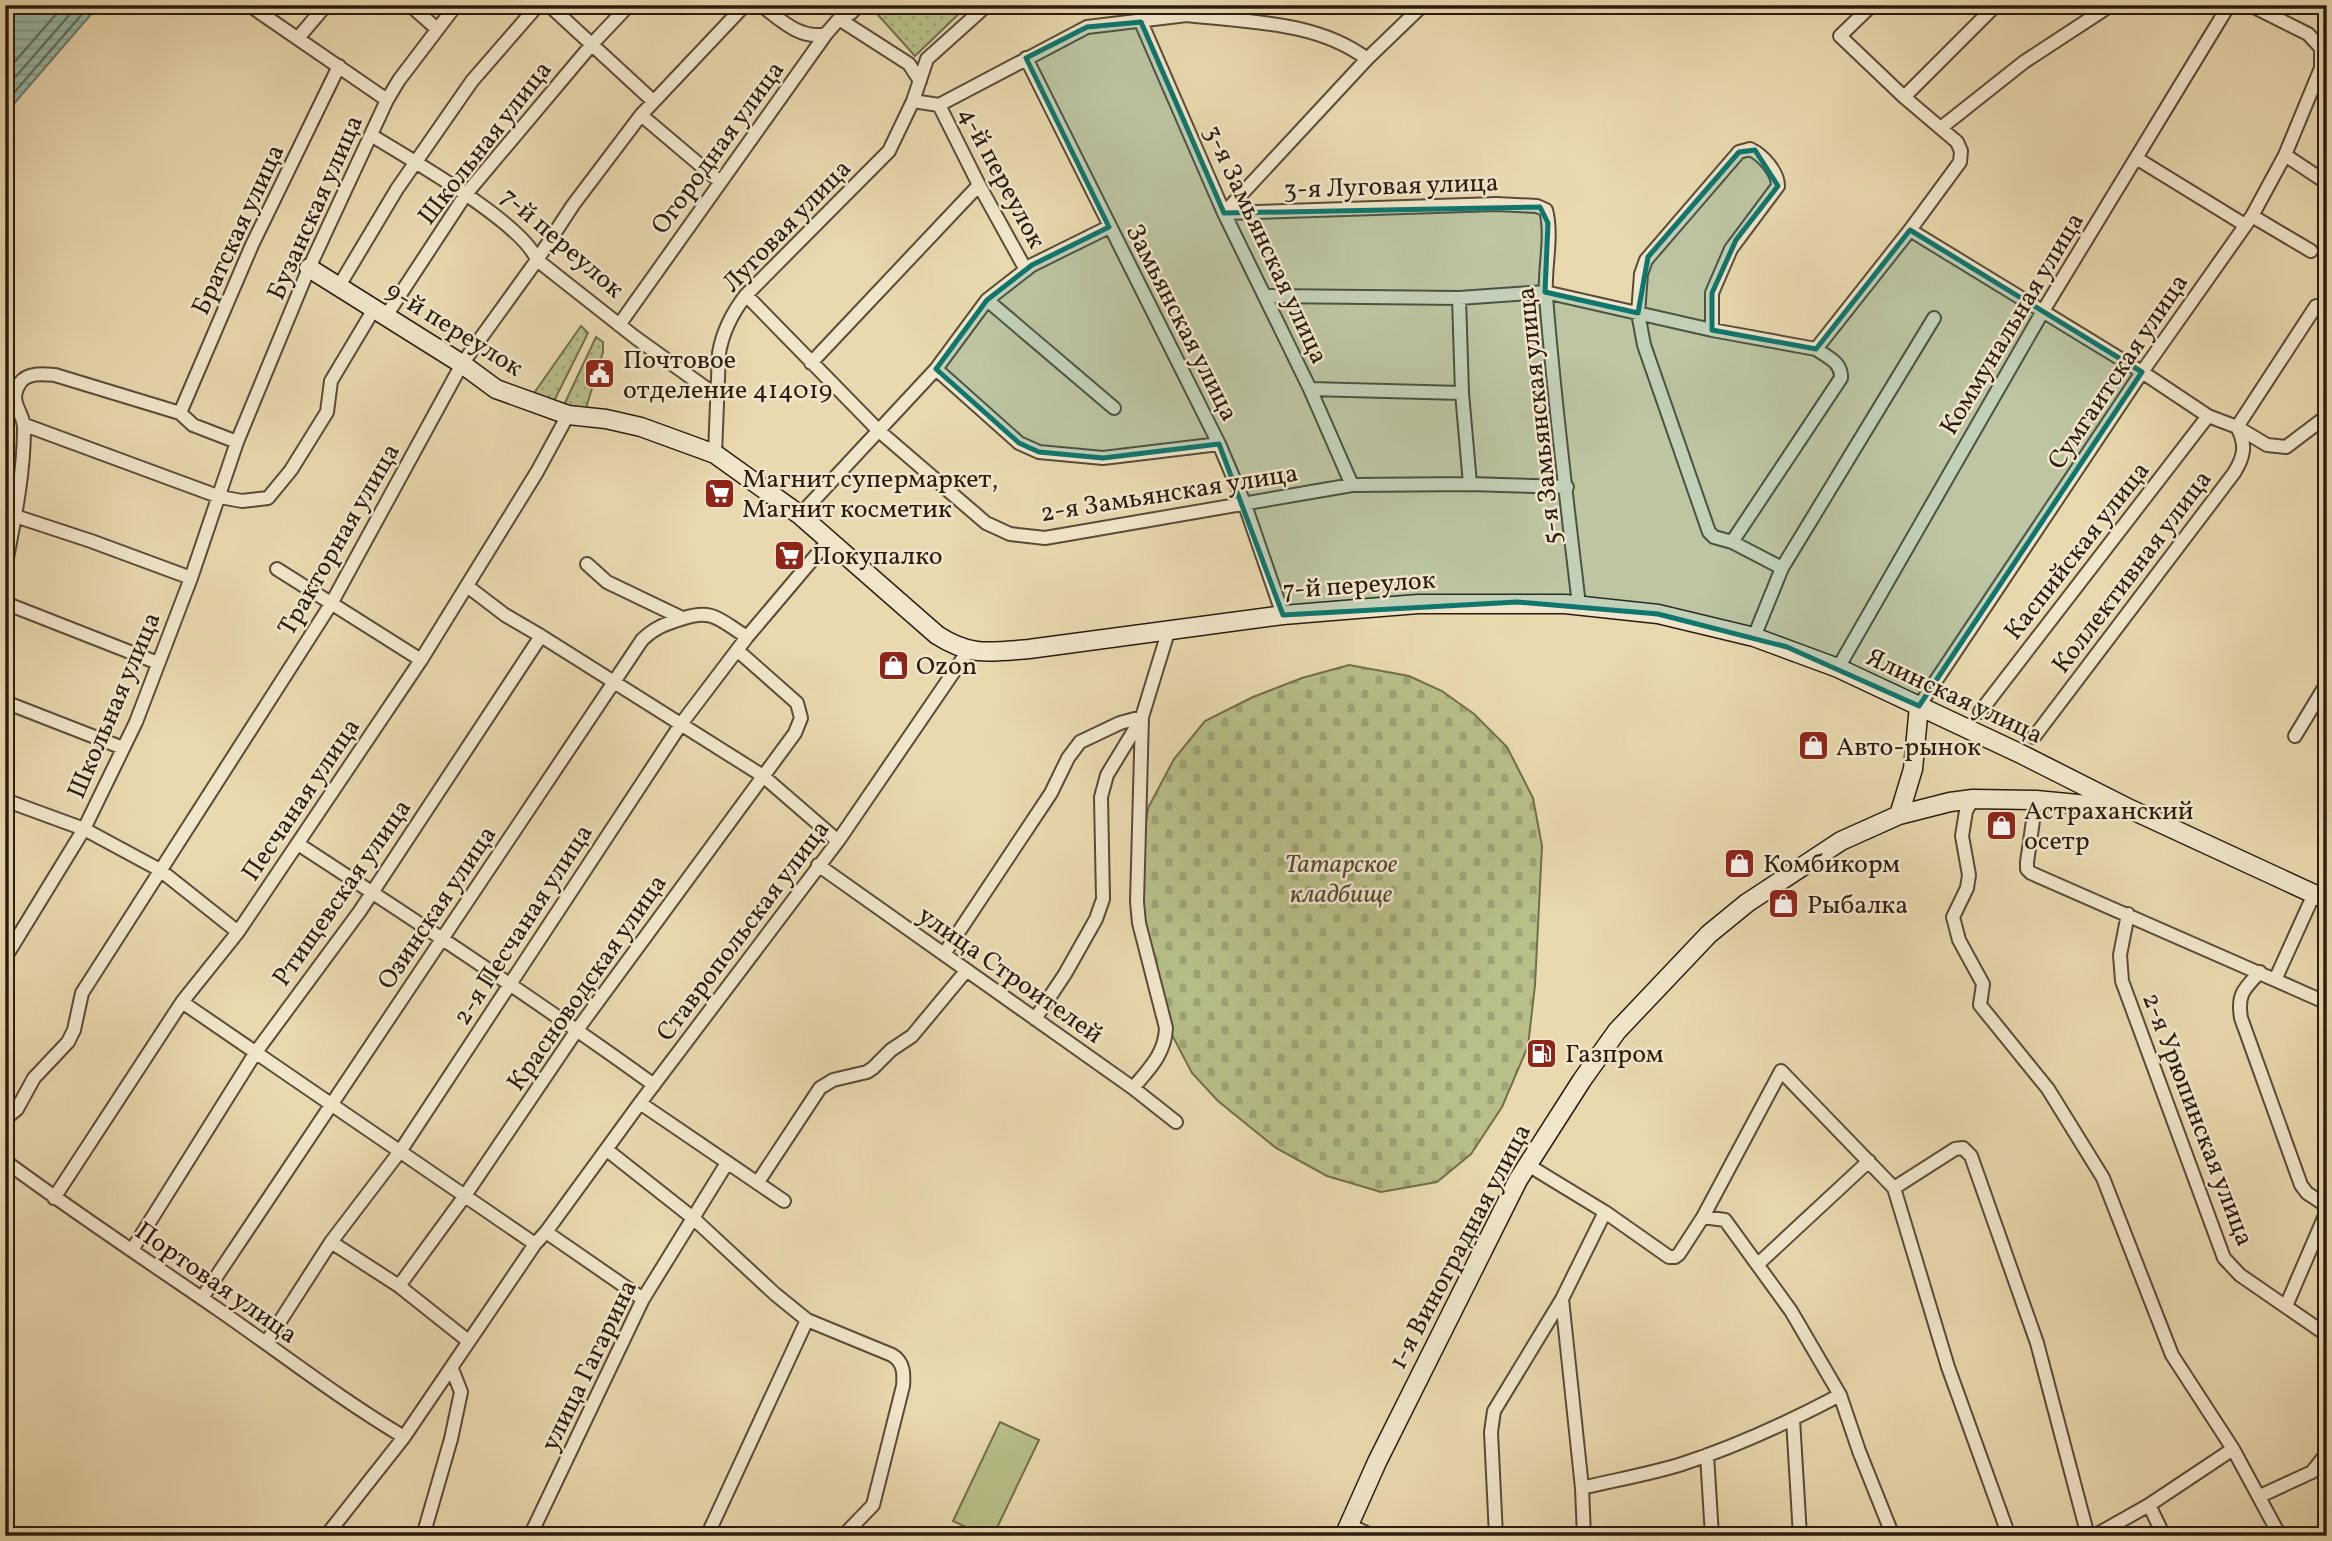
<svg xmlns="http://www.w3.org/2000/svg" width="2332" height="1541" viewBox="0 0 2332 1541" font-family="Vollkorn,serif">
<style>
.grass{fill:url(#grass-dots);stroke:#726e4c;stroke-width:2}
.cemetery{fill:url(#cemetery-stones);stroke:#726e4c;stroke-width:2}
.pitch{fill:#b8bf89;stroke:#726e4c;stroke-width:2}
.water{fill:url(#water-rules);stroke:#6c7b6c;stroke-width:2}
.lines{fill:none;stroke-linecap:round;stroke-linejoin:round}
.shore{stroke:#616b5d;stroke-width:2}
.street-casing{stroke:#5a4b38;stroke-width:16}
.secondary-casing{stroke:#2b1c10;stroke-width:21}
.street{stroke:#f1e6cb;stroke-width:12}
.secondary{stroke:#f1e6cb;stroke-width:18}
.marked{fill:#0f766e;fill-opacity:0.2;stroke:#0f766e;stroke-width:5;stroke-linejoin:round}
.labels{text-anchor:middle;stroke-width:5;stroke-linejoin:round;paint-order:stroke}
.street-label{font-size:26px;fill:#2b1c10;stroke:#f1e6cb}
.poi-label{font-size:26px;fill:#2b1c10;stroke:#f1e6cb;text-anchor:start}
.park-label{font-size:26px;font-style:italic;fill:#554d34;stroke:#f1e6cb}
</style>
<defs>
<pattern id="grass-dots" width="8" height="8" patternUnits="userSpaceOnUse" patternTransform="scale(1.75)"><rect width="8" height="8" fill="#b8bf89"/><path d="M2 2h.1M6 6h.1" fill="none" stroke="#9ea475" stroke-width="1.8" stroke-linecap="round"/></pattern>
<pattern id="cemetery-stones" width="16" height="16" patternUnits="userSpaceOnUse" patternTransform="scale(1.75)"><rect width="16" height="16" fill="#b8bf89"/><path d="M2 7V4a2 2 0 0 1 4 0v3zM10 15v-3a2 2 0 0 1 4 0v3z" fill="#9ea475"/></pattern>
<pattern id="water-rules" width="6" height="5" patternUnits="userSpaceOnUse" patternTransform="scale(1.75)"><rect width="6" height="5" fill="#97baaa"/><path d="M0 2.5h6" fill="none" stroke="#829f91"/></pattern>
</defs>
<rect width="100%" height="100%" fill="#e9d9af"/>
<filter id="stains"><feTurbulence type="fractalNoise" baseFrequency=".00286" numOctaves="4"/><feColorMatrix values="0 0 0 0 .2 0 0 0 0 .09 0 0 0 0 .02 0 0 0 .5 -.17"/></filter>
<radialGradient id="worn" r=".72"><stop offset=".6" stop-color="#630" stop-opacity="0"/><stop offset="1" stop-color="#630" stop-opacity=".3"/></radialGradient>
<path class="grass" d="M869,5h99l-53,51z
M581,326l7,7 -36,72 -22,-6z
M596,337l7,5v10l-20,66 -21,-9z"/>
<path class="cemetery" d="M1349,665l60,11 33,15 32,23 33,33 26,51 9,48 -7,139 -7,61 -26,61 -31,47 -34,28 -56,10 -54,-16 -51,-28 -58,-47 -26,-28 -20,-38 -17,-62 -13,-65v-55l6,-45 26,-49 31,-38 48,-24 49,-19z"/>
<path class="pitch" d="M1000,1422l39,18 -46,96h-8l-32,-15z"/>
<path class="water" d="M5,5h94l-94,109z"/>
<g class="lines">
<path class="shore" d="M5,73l59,-68
M5,89l73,-84
M5,103l85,-98"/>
<defs>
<path id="street" d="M249,5l138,95
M410,5l27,24
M549,5l104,96
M761,5c20,15 39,35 65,29
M1177,5l10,10c60,7 130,6 180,44
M839,19l70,45 11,17
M1141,22l83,191 86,176 42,96
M298,38l28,-33
M1026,58l193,386 26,61 38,110
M1904,97l92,-92
M913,101l26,4 148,-78 100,-12 10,-10
M939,105l40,80 47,85
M641,115l78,66
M1942,127l82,-65 87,-57
M371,135c38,24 151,87 166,125l99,78 81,58
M2285,155l42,28
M2136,158l109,67
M1224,213l272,-9 41,2 9,4c7,27 -2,58 0,86 8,103 21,206 33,309
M1224,213l143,-154 56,-54
M2252,216l59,35
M1910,230l232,142 66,44 29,11 30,18 19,2 41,-31
M339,286l58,-97 75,-108 66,-76
M746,295l133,136 107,92 24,11 35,4 307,-53 118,-1 97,3
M1265,296l194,2 86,-6 167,38 104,19
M1459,298l3,95 8,91
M987,300l127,108
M386,316l80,-122 127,-151 36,-38
M619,325l207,-291 13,-15 12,-6 8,-8
M1712,330v-37l19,-44 47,-63c0,-14 -15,-31 -28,-37l-11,3 -93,108 -5,14 -3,39 6,32 65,187 5,5 18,5
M811,363l168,-178
M936,369l83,74 20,9 64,6 116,-14
M1310,389l152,4
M180,413l72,-168 87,-179
M25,425l195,72 22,4 26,-3 23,-28 36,-58 4,-31 43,-72
M2237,427l79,-121 11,7
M715,454l4,-101c4,-23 13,-40 27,-58l143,-144 24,-50 14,-42 60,-54
M800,515l136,-146 51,-69 45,-35 77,-38
M15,516l76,25 100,37
M587,564l20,18 75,36
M5,568c9,-46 19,-93 19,-140 0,-16 -17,-26 -4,-45 7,-11 24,-9 35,-8l125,38 13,12 44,17
M1782,568l-50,-26 109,-164c1,-16 -14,-21 -25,-29l94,-119 50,-68 1,-11 -4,-9 -53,-45 -64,-61 32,-31
M277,569l144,91
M5,603l153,60
M541,636l222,140 75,65
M1754,637l28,-69 152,-250
M1838,668l205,-357 186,-306
M5,702l118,46
M1919,706l223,-334 110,-156 33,-61 36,-87v-20l-13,-14 -58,-29
M1980,712l228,-296
M2295,736l32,-53
M2034,737l200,-264c10,-16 13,-28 3,-46
M1973,799l-7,12 -4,25 7,39 -2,13 -14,29 6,23 24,44 -3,21 68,84 55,89 69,177 61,94 47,87
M5,800l79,29 76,41 78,62
M2036,800l-9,62v7l4,4 244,107
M298,844c120,78 240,157 356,241
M818,865l315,223 43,34
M2314,894l-39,86 52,23
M2128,914l-8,41 2,26 102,277 16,17 87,60
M944,954l107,-161 17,-35 12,-16 40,-19 22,-6
M5,958l79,-129 52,-107 55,-144 46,-136 72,-174 78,-168 12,-20 57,-75
M2260,972c-16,17 -23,22 -19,46l60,167 6,8 20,13
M182,1002l353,242
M1035,1019l30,-45 31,-55 7,-20 -2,-102 6,-22 34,-56
M1133,1088c16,-19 32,-34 33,-60l-27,-105 -2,-21 5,-185 27,-88
M640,1103l144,98
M5,1119l12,-10 17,-31 34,-36 6,-12 8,-37 249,-389 131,-240 75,-104 36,-55 68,-90 103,-109 3,-1
M607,1150l86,68 82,76 32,26 85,35c12,7 12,19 11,31l-30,119 -30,31
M5,1161c70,52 143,100 214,149 62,43 121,89 185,127
M1528,1165l77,47 64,45h6l4,-3 24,-37 22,3 66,91 49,84 19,56 34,85
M758,1182l62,-94 13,-8 34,-8 6,-4 18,-18 21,-14 54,-65
M1894,1188l61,-39 8,-1 8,8 66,187 51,193
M54,1198l128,-196 56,-70 183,-272 116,-188 31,-57
M1703,1217l78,-146 113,117 54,179 61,169
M546,1232l97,67
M331,1242l68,44 68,54
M132,1250l124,-198 104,-141 181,-275 -36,-21 -38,-29
M1758,1264l111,-103
M399,1286l65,-89 113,-167 218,-297 6,-15 -4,-15 -60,-53
M202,1298l440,-658c12,-12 23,-16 39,-21 33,-11 38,1 66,18
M1562,1299l20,189 2,48
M2286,1306l41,-95
M266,1343l65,-101 70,-92 280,-426 66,-87 82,-97
M1793,1419l7,117
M1707,1455l5,81
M1582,1488c33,-8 68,-14 100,-24 55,-18 107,-42 158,-69
M2260,1496l52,-24 15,-19
M1349,1525l24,11
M326,1536l78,-99 131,-193 11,-12 94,-129 198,-262 130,-190
M423,1536l28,-97 10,-47 -9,-23
M530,1536l113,-237 84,-136
M707,1536l100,-216
M1496,1536l-5,-104 3,-21 68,-112 43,-87
M2094,1536l55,-31
M2164,1536l-15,-31 84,-56"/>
<path id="secondary" d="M309,268l153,96 34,25 72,26 38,4 35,8 74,27 85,61 137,120c34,22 53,17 92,14l254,-34 135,-11h147l93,10 96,23 84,31 181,85 111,56 197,91
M1899,815l14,-46 6,-63
M1344,1536l33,-74 141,-282 64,-100 35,-49 92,-97 38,-31 94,-62 58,-26 51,-13 23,-3 63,1 83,8"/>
</defs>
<use href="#street" class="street-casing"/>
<use href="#secondary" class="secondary-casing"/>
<use href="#street" class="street"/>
<use href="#secondary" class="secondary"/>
</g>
<path class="marked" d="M1141,22l83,191 316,-6 8,16 -3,69 93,21 10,-56 91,-105 16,-2 23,36 -42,54 -24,53v37l104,19 94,-119 232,142 -223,334 -132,-59 -129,-33 -141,-12 -234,13 -64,-171 -116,14 -64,-6 -20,-9 -83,-74 51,-69 45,-35 77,-38 -83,-169 61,-31z"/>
<defs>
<symbol id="civic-square" viewBox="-11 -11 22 22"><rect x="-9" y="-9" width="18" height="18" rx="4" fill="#8f2418" stroke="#f1e6cb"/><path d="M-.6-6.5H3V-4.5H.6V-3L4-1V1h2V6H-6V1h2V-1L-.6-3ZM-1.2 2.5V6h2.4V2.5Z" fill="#fff"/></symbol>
<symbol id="supermarket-square" viewBox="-11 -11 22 22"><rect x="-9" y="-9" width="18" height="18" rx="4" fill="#8f2418" stroke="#f1e6cb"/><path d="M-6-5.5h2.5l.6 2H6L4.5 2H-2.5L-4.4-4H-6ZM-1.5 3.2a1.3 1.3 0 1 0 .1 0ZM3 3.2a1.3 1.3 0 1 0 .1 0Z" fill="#fff"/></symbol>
<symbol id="shop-square" viewBox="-11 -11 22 22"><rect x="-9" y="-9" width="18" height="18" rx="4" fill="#8f2418" stroke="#f1e6cb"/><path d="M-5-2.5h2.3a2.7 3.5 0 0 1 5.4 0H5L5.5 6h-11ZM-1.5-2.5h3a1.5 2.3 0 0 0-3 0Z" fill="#fff"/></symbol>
<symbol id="fuel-square" viewBox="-11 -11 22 22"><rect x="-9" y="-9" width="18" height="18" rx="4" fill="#8f2418" stroke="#f1e6cb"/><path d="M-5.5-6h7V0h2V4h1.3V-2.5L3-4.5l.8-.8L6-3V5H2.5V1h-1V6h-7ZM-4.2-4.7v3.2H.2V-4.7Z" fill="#fff"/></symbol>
</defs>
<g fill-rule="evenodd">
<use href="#civic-square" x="582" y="356" width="35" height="35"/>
<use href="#supermarket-square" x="702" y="476" width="35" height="35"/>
<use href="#supermarket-square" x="772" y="538" width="35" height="35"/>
<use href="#shop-square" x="876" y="648" width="35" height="35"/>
<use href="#shop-square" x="1796" y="728" width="35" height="35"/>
<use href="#shop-square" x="1984" y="808" width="35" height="35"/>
<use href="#shop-square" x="1722" y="846" width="35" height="35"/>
<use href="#shop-square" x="1766" y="886" width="35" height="35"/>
<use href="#fuel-square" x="1524" y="1036" width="35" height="35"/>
</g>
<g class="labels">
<g class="street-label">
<text transform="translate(484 142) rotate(-52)" y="9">Школьная улица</text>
<text transform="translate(717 147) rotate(-54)" y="9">Огородная улица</text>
<text transform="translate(1003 177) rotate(62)" y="9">4-й переулок</text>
<text transform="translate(1391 185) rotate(-2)" y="9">3-я Луговая улица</text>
<text transform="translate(314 207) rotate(-66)" y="9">Бузанская улица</text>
<text transform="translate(786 225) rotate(-46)" y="9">Луговая улица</text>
<text transform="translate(237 229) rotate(-65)" y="9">Братская улица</text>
<text transform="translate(563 242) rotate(41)" y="9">7-й переулок</text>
<text transform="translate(1267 244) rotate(65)" y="9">3-я Замьянская улица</text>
<text transform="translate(1183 322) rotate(63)" y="9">Замьянская улица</text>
<text transform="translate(2011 323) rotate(-59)" y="9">Коммунальная улица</text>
<text transform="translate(455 328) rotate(32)" y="9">9-й переулок</text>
<text transform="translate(2117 371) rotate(-56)" y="9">Сумгаитская улица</text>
<text transform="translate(1538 416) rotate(-96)" y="9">5-я Замьянская улица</text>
<text transform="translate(1169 492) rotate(-9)" y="9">2-я Замьянская улица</text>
<text transform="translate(338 539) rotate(-60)" y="9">Тракторная улица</text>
<text transform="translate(2076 550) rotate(-52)" y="9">Каспийская улица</text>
<text transform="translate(2131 571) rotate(-53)" y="9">Коллективная улица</text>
<text transform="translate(1359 584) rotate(-4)" y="9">7-й переулок</text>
<text transform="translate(1955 695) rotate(25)" y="9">Ялинская улица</text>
<text transform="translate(113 705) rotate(-67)" y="9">Школьная улица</text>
<text transform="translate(300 799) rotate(-56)" y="9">Песчаная улица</text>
<text transform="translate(341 892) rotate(-55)" y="9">Ртищевская улица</text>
<text transform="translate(436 907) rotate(-56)" y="9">Озинская улица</text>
<text transform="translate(522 924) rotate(-57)" y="9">2-я Песчаная улица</text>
<text transform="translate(742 930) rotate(-53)" y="9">Ставропольская улица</text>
<text transform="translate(1011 974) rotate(35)" y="9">улица Строителей</text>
<text transform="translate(586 982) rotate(-55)" y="9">Красноводская улица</text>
<text transform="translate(2199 1119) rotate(69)" y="9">2-я Урюпинская улица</text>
<text transform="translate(1459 1246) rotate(-62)" y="9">1-я Виноградная улица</text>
<text transform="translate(217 1282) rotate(35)" y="9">Портовая улица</text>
<text transform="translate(588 1365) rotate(-64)" y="9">улица Гагарина</text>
</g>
<g class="poi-label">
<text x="623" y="368">Почтовое<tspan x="623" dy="30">отделение 414019</tspan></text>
<text x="742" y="487">Магнит супермаркет,<tspan x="742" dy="30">Магнит косметик</tspan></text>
<text x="812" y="564">Покупалко</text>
<text x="916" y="674">Ozon</text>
<text x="1836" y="755">Авто-рынок</text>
<text x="2024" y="819">Астраханский<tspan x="2024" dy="30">осетр</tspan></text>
<text x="1763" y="872">Комбикорм</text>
<text x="1807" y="913">Рыбалка</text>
<text x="1565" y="1062">Газпром</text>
</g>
<g class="park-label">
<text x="1341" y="872">Татарское<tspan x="1341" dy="30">кладбище</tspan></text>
</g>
</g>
<rect width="2332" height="1541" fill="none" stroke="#e9d9af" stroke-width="28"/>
<rect x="7" y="7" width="2318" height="1527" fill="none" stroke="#2b1c10" stroke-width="3.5"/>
<rect x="14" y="14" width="2304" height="1513" fill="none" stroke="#2b1c10" stroke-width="2"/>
<rect width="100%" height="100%" filter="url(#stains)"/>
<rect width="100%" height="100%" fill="url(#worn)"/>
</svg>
